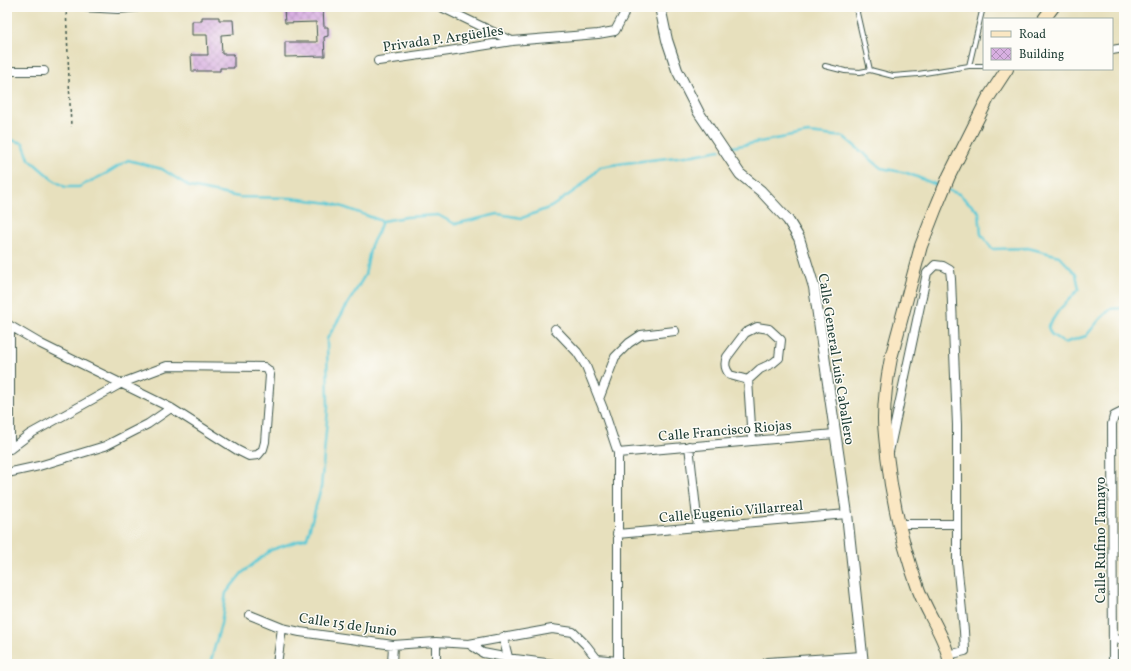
<svg xmlns="http://www.w3.org/2000/svg" width="1131" height="671" viewBox="0 0 1131 671" font-family="Vollkorn,serif">
<style>
.lines{fill:none;stroke-linecap:round;stroke-linejoin:round}
.stream{stroke:#5dc9d6;stroke-width:2.5}
.building{fill:url(#building-cross-hatch)}
.service-casing{stroke:#3d5549;stroke-width:6}
.minor-casing{stroke:#3d5549;stroke-width:10}
.tertiary-casing{stroke:#3d5549;stroke-width:12}
.secondary-casing{stroke:#3d5549;stroke-width:14}
.path{stroke:#3d5549;stroke-width:1.5;stroke-dasharray:3 3;stroke-linecap:butt}
.service{stroke:#fff;stroke-width:4}
.minor{stroke:#fff;stroke-width:8}
.tertiary{stroke:#fff;stroke-width:10}
.secondary{stroke:#fae7c3;stroke-width:12}
.labels{text-anchor:middle;stroke-width:3;stroke-linejoin:round;paint-order:stroke}
.street-label{font-size:14px;fill:#1f3d34;stroke:#fdfcf7}
</style>
<defs>
<pattern id="building-cross-hatch" width="8" height="8" patternUnits="userSpaceOnUse"><rect width="8" height="8" fill="#d8afe1"/><path d="M0 0l8 8M0 8l8-8" fill="none" stroke="#af90b7"/></pattern>
</defs>
<rect width="100%" height="100%" fill="#fdfcf7"/>
<filter id="ink" filterUnits="userSpaceOnUse"><feTurbulence type="fractalNoise" baseFrequency=".025" numOctaves="2"/><feDisplacementMap in="SourceGraphic" scale="8" xChannelSelector="R" yChannelSelector="G"/><feConvolveMatrix kernelMatrix="1 2 1 2 8 2 1 2 1" color-interpolation-filters="sRGB"/></filter>
<filter id="wash" filterUnits="userSpaceOnUse"><feTurbulence type="fractalNoise" baseFrequency=".012" numOctaves="4" result="noise"/><feDisplacementMap in="SourceGraphic" scale="16" xChannelSelector="R" yChannelSelector="G"/><feGaussianBlur stdDeviation="0.9" result="paint"/><feColorMatrix in="noise" values="0 0 0 0 0 0 0 0 0 0 0 0 0 0 0 0 0 1.4 0 .05"/><feComposite in="paint" operator="in"/></filter>
<g filter="url(#wash)">
<rect width="100%" height="100%" fill="#e7e0bd"/>
<g class="lines">
<path class="stream" d="M7,139l16,4 6,16 23,20 13,8h14l28,-14 21,-13 34,9 28,18 49,10 53,1 38,5 13,4 39,14
M727,148l81,-15 36,4 37,31 26,5 35,14
M948,190l11,4 20,18 2,22 11,15 36,-1 31,8 17,18 3,15 -20,21 -11,17 3,7 13,9 22,-7 14,-17 11,-10 13,-1
M210,664l11,-40 5,-31 16,-20 29,-23 36,-12 14,-50 7,-80 -1,-69 38,-64 6,-30 7,-13 4,-11 24,-4 32,-2 17,9 43,-10 24,4 29,-11 29,-20 20,-20 25,-4 69,-8 26,-5"/>
</g>
<g id="blocks">
<path class="building" d="M323,7l1,20h4v9l-4,1 1,19 -40,1v-15h32l-1,-20 -31,1 -1,-15z
M202,17h17v3h14l1,14 -13,1 1,19h12v14h-14v3h-28l-1,-16h17l-1,-20h-15v-14h10z"/>
</g>
</g>
<g filter="url(#ink)">
<use href="#blocks" fill-opacity="0" stroke="#3d5549" stroke-width="1"/>
<g class="lines">
<defs>
<path id="service" d="M858,7l-1,6 13,57
M825,66l20,5 15,1 10,-2 23,6 25,-2 51,-8h15
M969,66l14,-59"/>
<path id="minor" d="M83,7l35,2 21,-2
M441,7l71,34
M1112,50l12,-2
M378,61l71,-10 63,-10 86,-7 17,-3 8,-15 3,-9
M7,71h37
M7,324l34,20 130,64 66,42 12,6 9,-1 5,-6 2,-7 5,-67 -2,-5 -4,-3 -97,-1 -45,17 -92,51 -20,15 -3,-1
M555,329l22,23 9,14 18,45 14,42v211
M748,380l-18,-5c-5,-6 -6,-11 -3,-18l18,-24 12,-6 12,2 12,11 -2,18 -6,5 -13,6 -12,11 4,61
M599,399l16,-42 14,-14 12,-8 34,-4
M689,446l9,81
M10,449v-123
M889,452l38,-179 8,-8 8,1 7,4 1,9 6,146v137l7,69 1,20 -17,4
M618,453l134,-12 83,-7
M7,473l32,-7 66,-20 43,-22 23,-16
M899,524h58
M617,534l230,-20
M250,615l32,13 18,4 93,13 43,-3 33,2 14,9 32,6 39,5
M503,637l5,20
M1113,640l11,-1
M469,644l83,-15 21,3 13,13 11,14
M767,662l95,-6
M277,664l5,-36
M392,664l1,-19
M436,664v-22
M589,664l8,-5 21,2
M1113,664l-1,-240 2,-8 10,-5"/>
<path id="tertiary" d="M660,7l7,33 10,30 22,43 41,61 21,17 27,29 11,18 15,49 33,227 16,150"/>
<path id="secondary" d="M1044,19l9,-12
M950,664c-4,-26 -22,-49 -31,-73 -16,-44 -27,-89 -32,-136 -1,-12 -3,-24 -3,-36 0,-21 3,-41 7,-61l30,-112 14,-36 14,-34 39,-78 19,-29"/>
</defs>
<use href="#service" class="service-casing"/>
<use href="#minor" class="minor-casing"/>
<use href="#tertiary" class="tertiary-casing"/>
<use href="#secondary" class="secondary-casing"/>
<path class="path" d="M66,7l5,120"/>
<use href="#service" class="service"/>
<use href="#minor" class="minor"/>
<use href="#tertiary" class="tertiary"/>
<use href="#secondary" class="secondary"/>
</g>
</g>
<g class="labels">
<g class="street-label">
<text transform="translate(443 38) rotate(-8)" y="5">Privada P. Argüelles</text>
<text transform="translate(837 359) rotate(81)" y="5">Calle General Luis Caballero</text>
<text transform="translate(725 430) rotate(-5)" y="5">Calle Francisco Riojas</text>
<text transform="translate(731 511) rotate(-5)" y="5">Calle Eugenio Villarreal</text>
<text transform="translate(1100 540) rotate(-90)" y="5">Calle Rufino Tamayo</text>
<text transform="translate(348 624) rotate(8)" y="5">Calle 15 de Junio</text>
</g>
</g>
<rect width="1131" height="671" fill="none" stroke="#fdfcf7" stroke-width="24"/>
<rect x="983" y="18" width="130" height="52" fill="#fdfcf7" stroke="#a4b0a9"/>
<rect x="991" y="31" width="20" height="6" fill="#fae7c3" stroke="#a4b0a9"/>
<text x="1019" y="38" font-size="12" fill="#1f3d34">Road</text>
<rect x="991" y="48" width="20" height="12" fill="url(#building-cross-hatch)" stroke="#a4b0a9"/>
<text x="1019" y="58" font-size="12" fill="#1f3d34">Building</text>
</svg>
